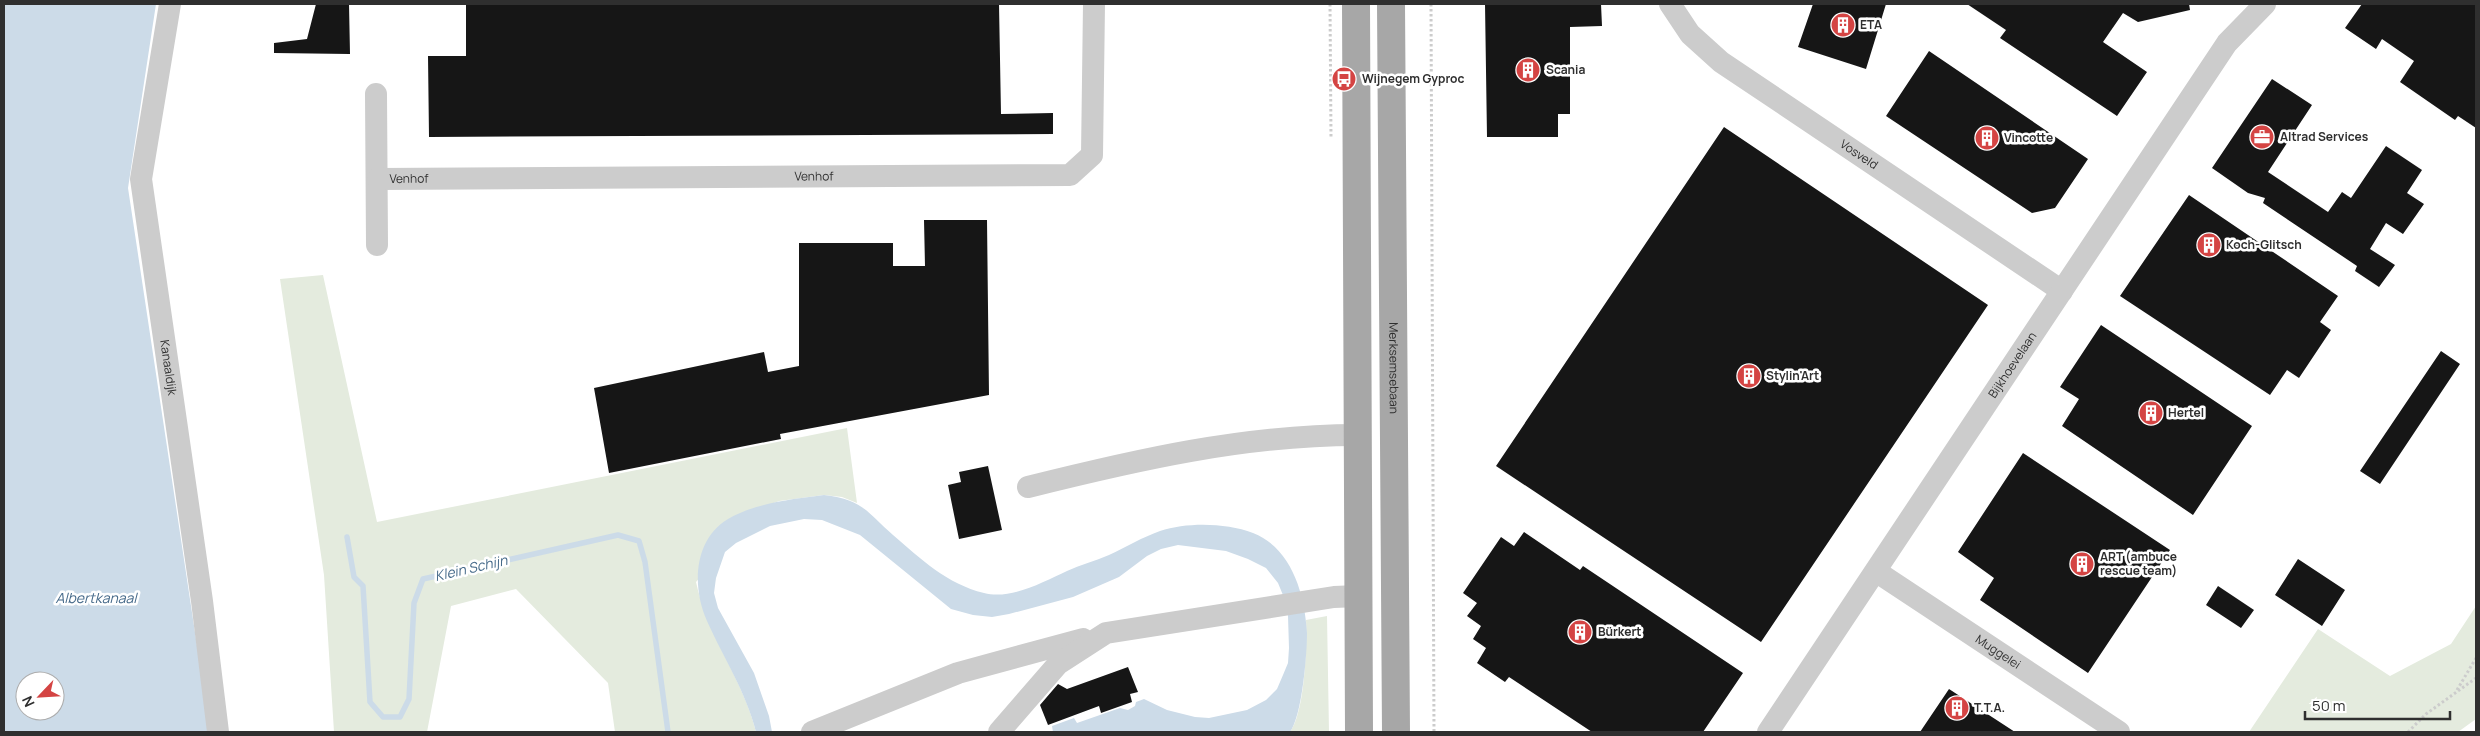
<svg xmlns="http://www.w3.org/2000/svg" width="2480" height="736" viewBox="0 0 2480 736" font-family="Manrope,sans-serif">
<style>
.green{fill:#e4ebde}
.water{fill:#ccdbe8;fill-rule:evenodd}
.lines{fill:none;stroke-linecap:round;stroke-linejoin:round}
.stream{stroke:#ccdbe8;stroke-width:5.5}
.building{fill:#161616}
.path{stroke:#ccc;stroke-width:3;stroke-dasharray:2.5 2.5;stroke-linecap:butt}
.minor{stroke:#ccc;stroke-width:22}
.major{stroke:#a7a7a7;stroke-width:28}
.labels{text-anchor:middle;stroke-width:5;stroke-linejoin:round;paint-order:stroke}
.poi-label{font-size:12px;font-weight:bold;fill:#2f2f2f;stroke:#fff;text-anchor:start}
.street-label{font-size:12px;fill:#2f2f2f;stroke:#fff}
.water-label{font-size:14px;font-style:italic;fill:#456989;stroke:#fff}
</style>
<rect width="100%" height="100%" fill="#fff"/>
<path class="green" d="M323,275l54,247 470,-94 10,75 -15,-6 -18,-2 -45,6 -18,7 -65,74c11,53 47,97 60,150h-141l-7,-49 -92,-94 -65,17 -24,126h-93l-10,-157 -44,-296z
M2476,606v113l-18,13h-209l69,-103 72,47 61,-32z
M1327,616l2,116h-39c15,-20 17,-86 16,-112z"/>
<path class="water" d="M4,4h152l-28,184 82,544h-206zM25,681h30v30h-30z
M824,495c38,4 43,17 69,40 28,24 54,49 91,58 27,7 59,-11 83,-22 13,-6 28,-10 42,-16 17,-8 34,-18 51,-24 28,-9 66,-8 93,2 39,15 52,62 54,100 0,22 -5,83 -17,99h-237l-1,-6 22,-8 3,5 43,-15 8,2 7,-4 1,-4 8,-3 23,11 28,7 14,1 38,-8 19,-10 11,-11 6,-14 5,-12 1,-15 -1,-32 -3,-16 -7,-17 -12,-15 -18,-9 -22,-8 -48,-6 -17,4 -14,7 -28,21 -46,20 -64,17 -17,3 -19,-2 -22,-6 -91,-74 -38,-15 -18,-1 -34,7 -34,17 -11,9 -9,26 -2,15 4,15 36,65 15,43 3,16h-16c-10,-40 -32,-73 -49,-111 -15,-33 -14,-81 21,-102 27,-16 65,-20 96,-24z"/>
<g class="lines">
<path class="stream" d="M347,537l7,40 9,9 7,116 13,15h17l9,-18 5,-96 9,-24 195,-44 21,6 6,21 23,170"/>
</g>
<path class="building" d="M316,4h33l1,50 -76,-1v-10l33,-4z
M466,4h533l2,110 52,-1v21l-624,3 -1,-81h38z
M1485,4h116l1,22 -32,1v87h-12v23h-71z
M1813,4h73l-20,65 -68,-22z
M1967,4h222l1,6 -52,12 -15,-9 -20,29 44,30 -30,44 -117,-78 6,-8z
M2362,4h114v124l-18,-12 -3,4 -55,-38 14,-21 -32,-22 -6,10 -31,-21z
M1929,51l159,108 -33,49 -23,5 -146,-97z
M2272,79l40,26 -44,67 60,40 14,-20 9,6 35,-52 36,24 -15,23 17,11 -21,30 -17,-11 -16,26 25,16 -16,22 -24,-16 2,-5 -94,-63 2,-5 -17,-5 -36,-25z
M1724,127l264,178 -227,337 -265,-176z
M2189,195l149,101 -18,26 11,8 -32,48 -12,-8 -17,25 -150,-99z
M924,220h63l2,175 -209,39 1,5 -172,34 -15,-85 170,-36 4,20 31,-6v-123h94v23h32z
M2101,325l151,101 -59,89 -131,-89 17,-27 -19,-12z
M2441,351l19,13 -80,120 -20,-13z
M2023,453l147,97 -82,123 -108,-73 14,-22 -36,-26z
M988,466l14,64 -43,9 -11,-54 13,-3 -2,-10z
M1524,532l56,38 3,-4 160,107 -40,59h-111l-83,-55 -4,5 -28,-19 9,-15 -13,-9 8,-13 -14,-10 10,-13 -14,-10 38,-56 13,9z
M2298,559l47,31 -23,36 -47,-31z
M2218,586l36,24 -13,18 -35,-23z
M1128,667l10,25 -8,2 2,8 -31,11 -2,-7 -51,19 -8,-20 18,-21 9,5z
M1949,689l66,43h-95z"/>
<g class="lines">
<path class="path" d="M1330,4l1,134
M1431,4l3,728
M2457,690l19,-32
M2408,732l18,-18 50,-36"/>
<g class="minor">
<path id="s1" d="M170,4l-29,175 61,422 16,131"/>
<path id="s2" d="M1670,4l20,30 31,28 341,229"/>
<path d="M376,94l1,151"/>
<path id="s3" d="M378,179l692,-4 22,-20 2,-151"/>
<path d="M1028,487c108,-27 217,-52 329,-52"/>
<path id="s4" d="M1877,572l242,160"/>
<path d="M812,732l146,-59 125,-34"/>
<path d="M999,732l59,-68 48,-31 228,-36 24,-1"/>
<path id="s5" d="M1768,732l459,-689 38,-39"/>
</g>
<g class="major">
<path d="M1356,4l3,728"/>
<path id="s6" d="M1391,4l5,728"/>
</g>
</g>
<defs>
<symbol id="building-disc" viewBox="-11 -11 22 22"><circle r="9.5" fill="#d44443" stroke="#fff"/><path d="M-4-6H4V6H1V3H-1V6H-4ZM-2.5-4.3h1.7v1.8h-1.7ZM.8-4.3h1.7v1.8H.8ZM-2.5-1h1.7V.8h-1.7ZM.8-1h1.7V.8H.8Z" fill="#fff"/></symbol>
<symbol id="bus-disc" viewBox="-11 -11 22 22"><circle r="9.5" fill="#d44443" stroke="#fff"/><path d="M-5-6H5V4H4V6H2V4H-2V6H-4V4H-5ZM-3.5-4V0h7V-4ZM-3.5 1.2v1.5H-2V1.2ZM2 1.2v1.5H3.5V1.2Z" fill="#fff"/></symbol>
<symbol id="office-disc" viewBox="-11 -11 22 22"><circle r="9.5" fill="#d44443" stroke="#fff"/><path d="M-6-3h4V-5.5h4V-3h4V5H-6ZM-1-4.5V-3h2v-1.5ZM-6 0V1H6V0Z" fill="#fff"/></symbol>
</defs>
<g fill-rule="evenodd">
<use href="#building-disc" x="1829" y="11" width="28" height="28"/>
<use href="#building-disc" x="1514" y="56" width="28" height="28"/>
<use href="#bus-disc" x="1330" y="65" width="28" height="28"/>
<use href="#office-disc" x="2248" y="123" width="28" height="28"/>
<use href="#building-disc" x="1973" y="124" width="28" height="28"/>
<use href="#building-disc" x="2195" y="231" width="28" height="28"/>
<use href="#building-disc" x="1735" y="362" width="28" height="28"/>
<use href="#building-disc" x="2137" y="399" width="28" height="28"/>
<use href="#building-disc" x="2068" y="550" width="28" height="28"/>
<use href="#building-disc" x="1566" y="618" width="28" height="28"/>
<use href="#building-disc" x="1943" y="694" width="28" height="28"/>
</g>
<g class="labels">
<g class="poi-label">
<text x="1860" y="29">ETA</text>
<text x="1546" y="74">Scania</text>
<text x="1362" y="83">Wijnegem Gyproc</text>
<text x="2280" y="141">Altrad Services</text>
<text x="2004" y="142">Vincotte</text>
<text x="2226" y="249">Koch-Glitsch</text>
<text x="1766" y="380">Stylin'Art</text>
<text x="2168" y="417">Hertel</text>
<text x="2100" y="561">ART (ambuce<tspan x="2100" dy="14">rescue team)</tspan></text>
<text x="1598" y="636">Bürkert</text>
<text x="1974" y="712">T.T.A.</text>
</g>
<g class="street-label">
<text dy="4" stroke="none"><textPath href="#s2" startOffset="244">Vosveld</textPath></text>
<text dy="4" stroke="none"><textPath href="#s3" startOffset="436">Venhof</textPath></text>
<text dy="4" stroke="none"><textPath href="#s3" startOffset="31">Venhof</textPath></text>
<text dy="4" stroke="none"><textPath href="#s5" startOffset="441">Bijkhoevelaan</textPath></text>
<text dy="4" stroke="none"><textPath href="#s1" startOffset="368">Kanaaldijk</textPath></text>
<text dy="4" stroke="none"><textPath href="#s6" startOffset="364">Merksemsebaan</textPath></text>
<text dy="4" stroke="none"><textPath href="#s4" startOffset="145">Muggelei</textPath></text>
</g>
<g class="water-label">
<text transform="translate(471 568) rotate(-13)" y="5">Klein Schijn</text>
<text x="96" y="603">Albertkanaal</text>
</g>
</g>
<rect width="2480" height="736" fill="none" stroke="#2f2f2f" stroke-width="10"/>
<g transform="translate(40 696) rotate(245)"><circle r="24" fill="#ffffff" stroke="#acacac"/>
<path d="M0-4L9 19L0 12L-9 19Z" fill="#d44443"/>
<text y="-8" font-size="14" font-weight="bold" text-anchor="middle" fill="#2f2f2f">N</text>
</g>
<path d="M2305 711v8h145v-8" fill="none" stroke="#2f2f2f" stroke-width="2.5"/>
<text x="2312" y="711" font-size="15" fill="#2f2f2f" stroke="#ffffff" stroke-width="4" paint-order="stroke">50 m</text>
</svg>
